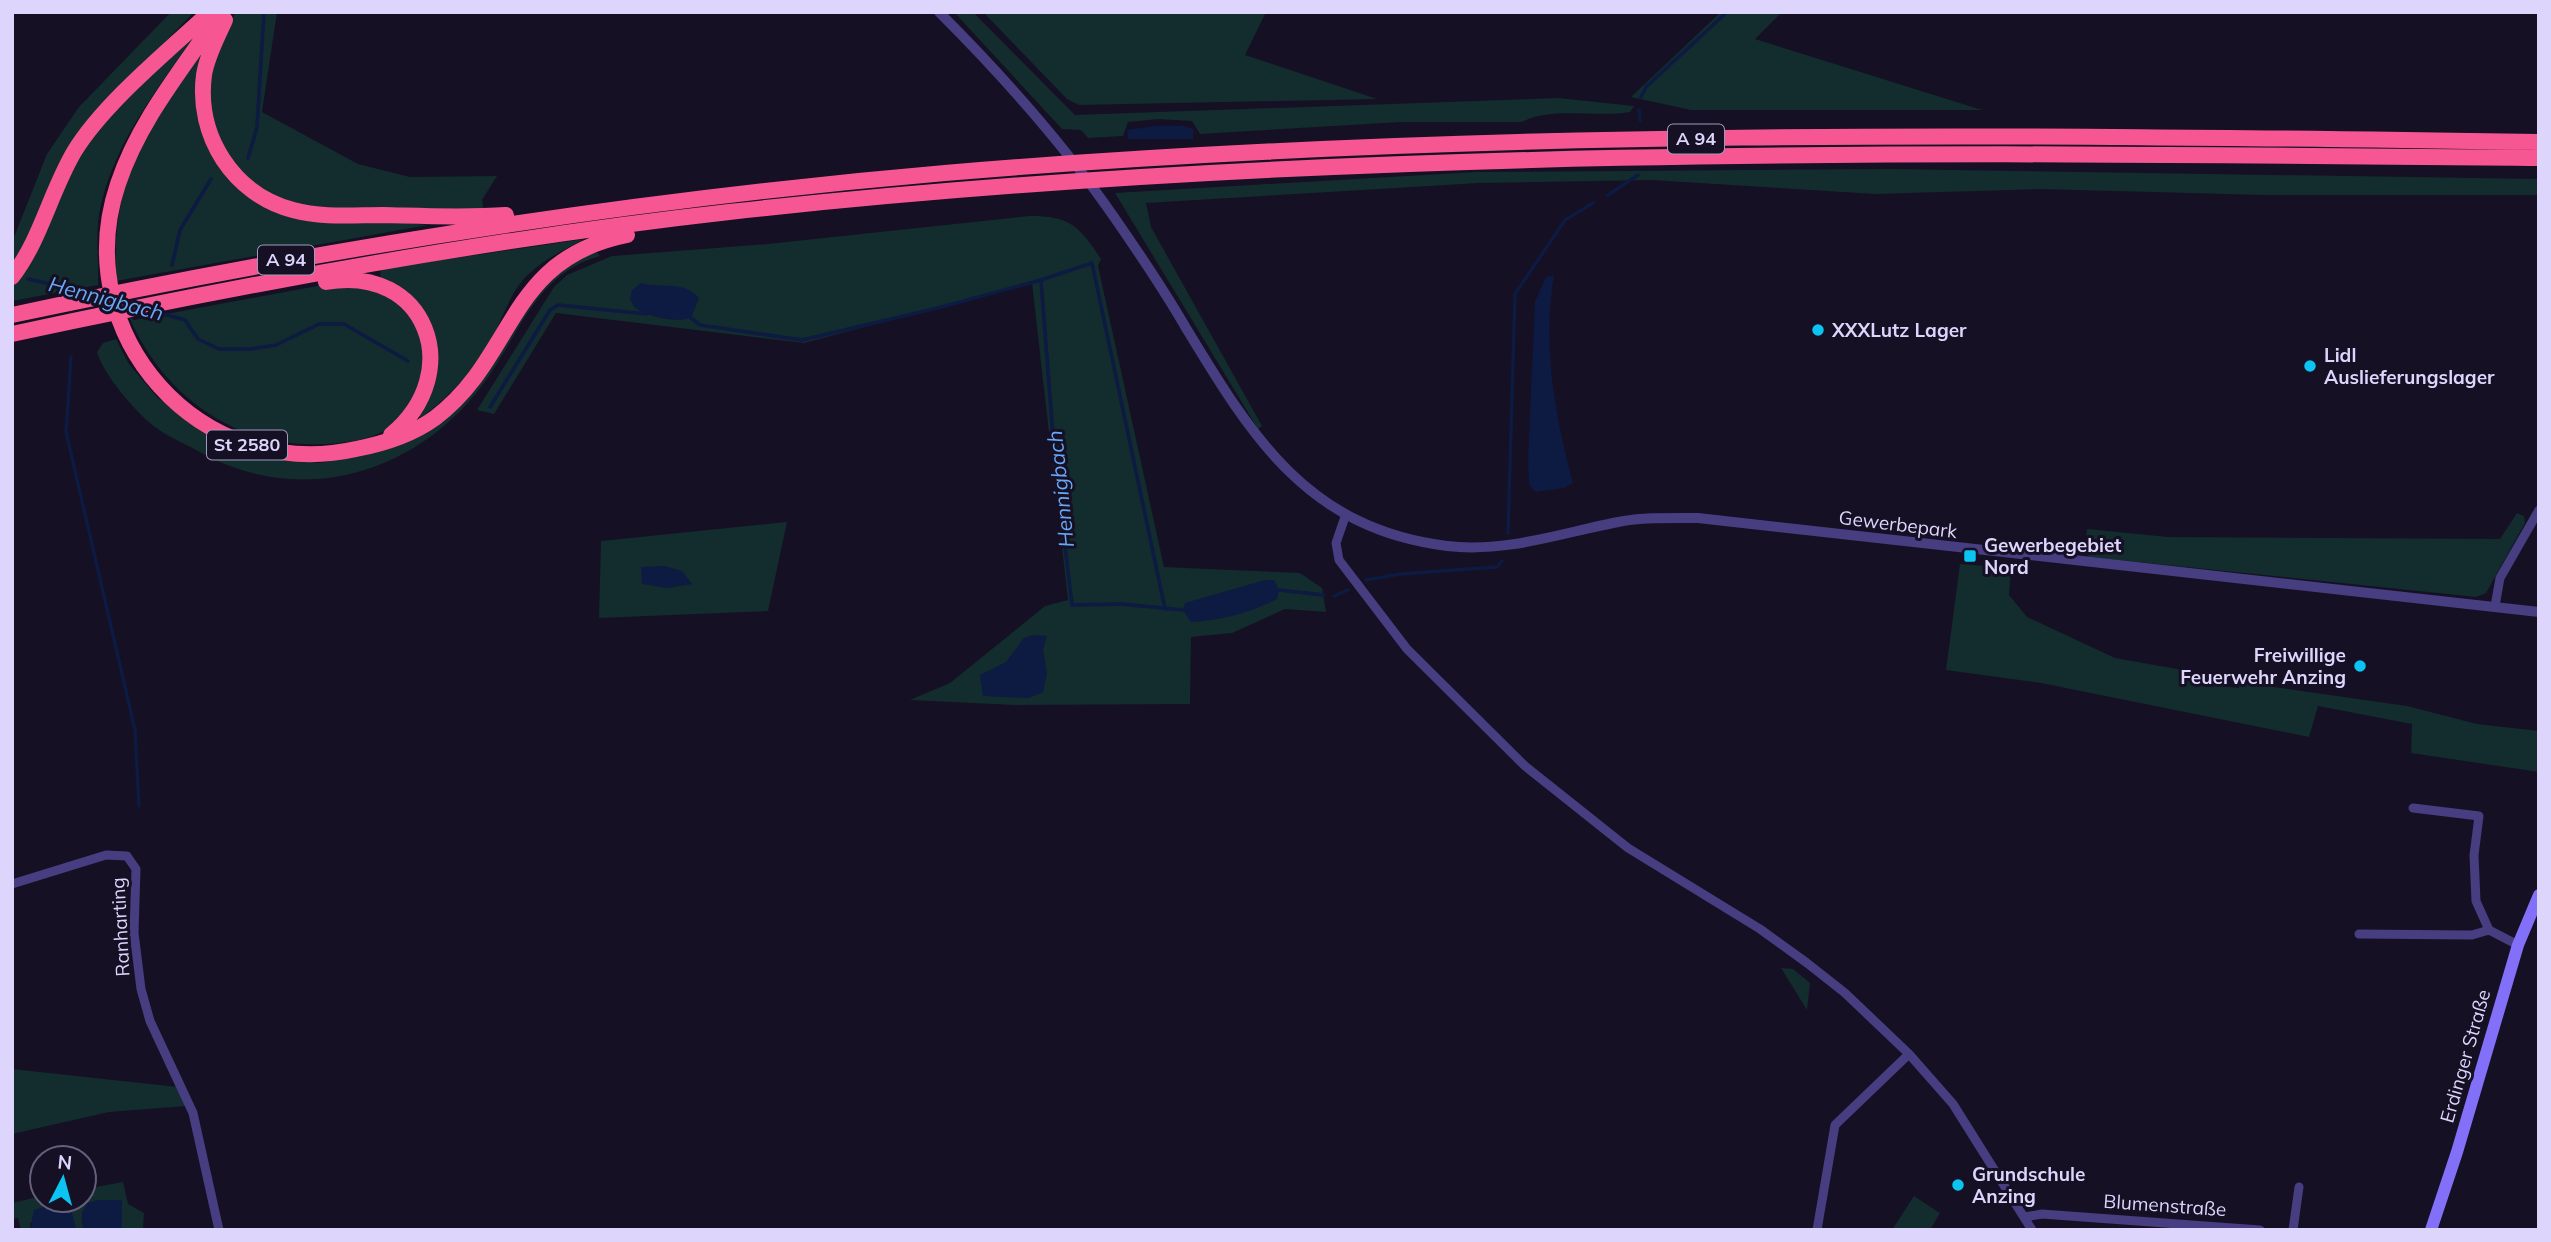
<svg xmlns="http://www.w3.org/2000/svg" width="2551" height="1242" viewBox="0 0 2551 1242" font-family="Mulish,sans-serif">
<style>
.green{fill:#132c2e}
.water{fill:#0d1a41}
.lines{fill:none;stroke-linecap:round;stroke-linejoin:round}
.stream{stroke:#0d1a41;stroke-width:3.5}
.minor{stroke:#473d81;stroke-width:9}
.tertiary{stroke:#473d81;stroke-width:10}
.secondary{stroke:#8271f8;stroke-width:12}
.motorway{stroke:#f65793;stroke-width:16}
.poi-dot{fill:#0cc4f2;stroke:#151024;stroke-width:2.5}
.labels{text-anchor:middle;stroke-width:6;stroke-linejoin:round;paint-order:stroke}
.shield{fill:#151024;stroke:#a29abc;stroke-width:2}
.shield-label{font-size:18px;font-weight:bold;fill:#ded5fd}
.poi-label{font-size:19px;font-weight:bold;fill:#ded5fd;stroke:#151024;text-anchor:start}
.street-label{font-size:19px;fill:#ded5fd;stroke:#151024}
.water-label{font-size:21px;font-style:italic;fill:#69a7f7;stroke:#151024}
</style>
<rect width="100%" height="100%" fill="#151024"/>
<path class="green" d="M171,12h23l-107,111 -75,144v-25l35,-88 32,-47z
M236,12h41l-15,100 96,52 52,13 87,-1 -15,24 2,10c-39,-1 -79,-1 -118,-1 -28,-1 -58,1 -85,-8 -33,-11 -58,-45 -67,-78 -11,-38 1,-77 22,-111z
M954,12h19l102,103 483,-17 76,8 -4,6c-34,6 -78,-6 -108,10h-121l-201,12 -8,-13 -34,-2 -30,3 -5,14 -35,2 -7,-8 -19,-1z
M983,12h283l-21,43 132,44 -298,6 -12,-6z
M1721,12h61l-27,27 227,71h-291l-60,-13z
M196,34c-38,54 -82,109 -96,175 -5,25 -1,51 -2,76l-86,16v-17c26,-50 48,-108 83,-152 29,-37 67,-67 101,-98z
M203,53l-5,44 2,30 14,30 56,52 158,16 -312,56c-4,-77 14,-126 57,-189 9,-13 18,-29 30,-39z
M1891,169l648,10v16h-276l-223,-6 -164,5 -225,-14 -172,3 -333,20 5,24 111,199 -4,3 -143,-236 361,-21z
M1029,216c42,0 50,10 72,43l-3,7 66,301 136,6 22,15 4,24 -41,-3 -53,24 -41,4 -1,67 -176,1 -104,-5 40,-17 95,-77 23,-6 -36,-317 -228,60 -248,-30 -62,101 -17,-4 77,-123 13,-12 45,-19 156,-12z
M585,239c-22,11 -51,25 -66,46 -11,15 -18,36 -27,53 -17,32 -42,58 -71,80l-3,-6c24,-43 25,-54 1,-98 -9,-17 -20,-29 -39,-37l1,-8z
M595,250l5,6c-62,17 -78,72 -111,120 -67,97 -187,135 -293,74 -13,-7 -29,-14 -41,-23 -19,-14 -52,-53 -58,-75l6,-9 13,-4 13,25 28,33 54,41 34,14 74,11 38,-7 81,-38 114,-147z
M344,281c22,4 52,11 67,30 25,33 14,91 -19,115 -18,13 -45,17 -66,18 -90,5 -162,-47 -197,-127l5,3z
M2517,513l7,3 1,7 -39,70 -10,4 -386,-40 -5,-4 2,-24 81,8 332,2z
M787,522l-19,89 -169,7 2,-77z
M1960,564l51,4 -2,27 18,22 88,41 62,11 27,15 35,4v-6l168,24 70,18 62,7v41l-128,-19 1,-29 -94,-18 -9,31 -268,-54 -95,-13z
M1781,968l12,1 17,14 -3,27z
M12,1069l166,18 8,19 -77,6 -97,22z
M123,1182l5,22 16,9 -1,17h-21v-29l-40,12 1,17h-7l-5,-17 -41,10v7h-9l-3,-12 -6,1v-16l30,-7v4h42v-11z
M1914,1196l26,17 -10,17h-38z"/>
<path class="water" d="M1154,126h29l10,3v10h-65l-1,-9z
M1554,275c-12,69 1,141 19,208l-9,5 -29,4 -6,-7 -1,-26 7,-158 11,-24z
M641,283c21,6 43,-3 58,15l-8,20c-20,5 -39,-1 -56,-10l-5,-9 2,-9z
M665,566l17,5 10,13 -25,4 -25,-4 -1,-17z
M1265,580h9l5,10 -2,9c-28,14 -55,21 -86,23l-8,-12 2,-7z
M1033,635l14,1 -4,14 4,23 -4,19 -14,6 -46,-2 -3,-21 26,-13 18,-24z
M98,1200h24v30h-39l-1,-17 5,-10z
M47,1206l16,2 9,5 4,17h-46l4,-20z"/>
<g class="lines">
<path class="stream" d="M1641,97l5,-10 81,-75
M1639,110l1,10
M248,158l9,-31 7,-115
M1608,195l30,-20
M172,265l8,-35 31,-51
M28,279l63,14
M1041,280l51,-17 73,346
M153,311l32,9 13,19 21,10h32l25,-4 43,-21h25l64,37
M691,318l9,7 102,15 140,-33 99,-27 14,182 17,143 49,-1 62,6
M71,357l-5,75 69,298 4,76
M490,407l60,-97 8,-5 89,9
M1508,533l7,-239 50,-74 28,-17
M1366,580l34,-6 97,-7 5,-6
M1279,590l45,5
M1334,596l14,-6"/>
<path class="minor" d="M1346,514l-10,29 3,17 68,89 118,117 103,82 132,81 47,34 38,30 64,61 44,50 79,126
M2495,606l5,-28 39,-68
M2413,808l66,8 -5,39 2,46 13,29 29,15
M12,884l94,-29 21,1 9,13 -2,64 7,56 9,32 43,92 26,117
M2359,934l113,1 17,-5
M2025,1217l17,-3 218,16
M1817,1230l18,-105 74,-71
M2293,1230l6,-43"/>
<path class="tertiary" d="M939,12c64,64 124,131 175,205 25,36 50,73 72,111 66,109 122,201 261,218 59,7 114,-13 171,-24 27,-5 53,-4 80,-4l841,94"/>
<path class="secondary" d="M2431,1230l26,-78 61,-207 21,-50"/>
<path class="motorway" d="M221,12c-37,55 -82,108 -103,172 -51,151 83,300 238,265 26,-5 57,-15 79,-31 82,-62 71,-159 192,-183
M225,20c-8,18 -18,36 -21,55 -8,61 29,119 89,135 29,8 60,5 90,5 41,1 82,3 123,0
M12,277c29,-38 38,-84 62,-125 29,-48 94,-101 136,-140
M326,282c100,-18 141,90 65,153
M12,315c308,-66 619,-115 933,-142 529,-45 1063,-39 1594,-31
M12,334c237,-51 476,-95 717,-122 601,-67 1206,-60 1810,-54"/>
</g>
<g class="poi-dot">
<circle cx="1818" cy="330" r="7"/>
<circle cx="2310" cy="366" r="7"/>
<rect x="1963" y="549" width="14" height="14" rx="3.5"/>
<circle cx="2360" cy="666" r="7"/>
<circle cx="1958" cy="1185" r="7"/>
</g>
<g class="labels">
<g class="shield">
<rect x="1668" y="124.5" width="56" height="29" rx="5"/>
<rect x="258" y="245.5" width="56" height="29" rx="5"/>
<rect x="207" y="430.5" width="80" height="29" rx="5"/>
</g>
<g class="shield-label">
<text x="1696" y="145">A 94</text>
<text x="286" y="266">A 94</text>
<text x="247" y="451">St 2580</text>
</g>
<g class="poi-label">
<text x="1832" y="337">XXXLutz Lager</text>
<text x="2324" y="362">Lidl<tspan x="2324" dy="22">Auslieferungslager</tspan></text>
<text x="1984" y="552">Gewerbegebiet<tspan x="1984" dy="22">Nord</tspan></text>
<text x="2346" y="662" text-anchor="end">Freiwillige<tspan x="2346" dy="22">Feuerwehr Anzing</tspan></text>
<text x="1972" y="1181">Grundschule<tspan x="1972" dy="22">Anzing</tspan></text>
</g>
<g class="street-label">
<text transform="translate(1898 524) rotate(7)" y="7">Gewerbepark</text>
<text transform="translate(120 927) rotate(-93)" y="7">Ranharting</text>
<text transform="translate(2465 1056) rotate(-74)" y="7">Erdinger Straße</text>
<text transform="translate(2165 1205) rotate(4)" y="7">Blumenstraße</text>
</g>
<g class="water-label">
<text transform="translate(106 299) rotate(15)" y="7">Hennigbach</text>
<text transform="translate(1061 489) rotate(-96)" y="7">Hennigbach</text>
</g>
</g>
<rect width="2551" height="1242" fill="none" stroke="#ded5fd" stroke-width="28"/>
<g transform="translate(63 1179) rotate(6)"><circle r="33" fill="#151024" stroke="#655f7b" stroke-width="2"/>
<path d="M0-5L12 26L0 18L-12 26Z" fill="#0cc4f2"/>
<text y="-10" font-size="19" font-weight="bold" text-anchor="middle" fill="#ded5fd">N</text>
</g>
</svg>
